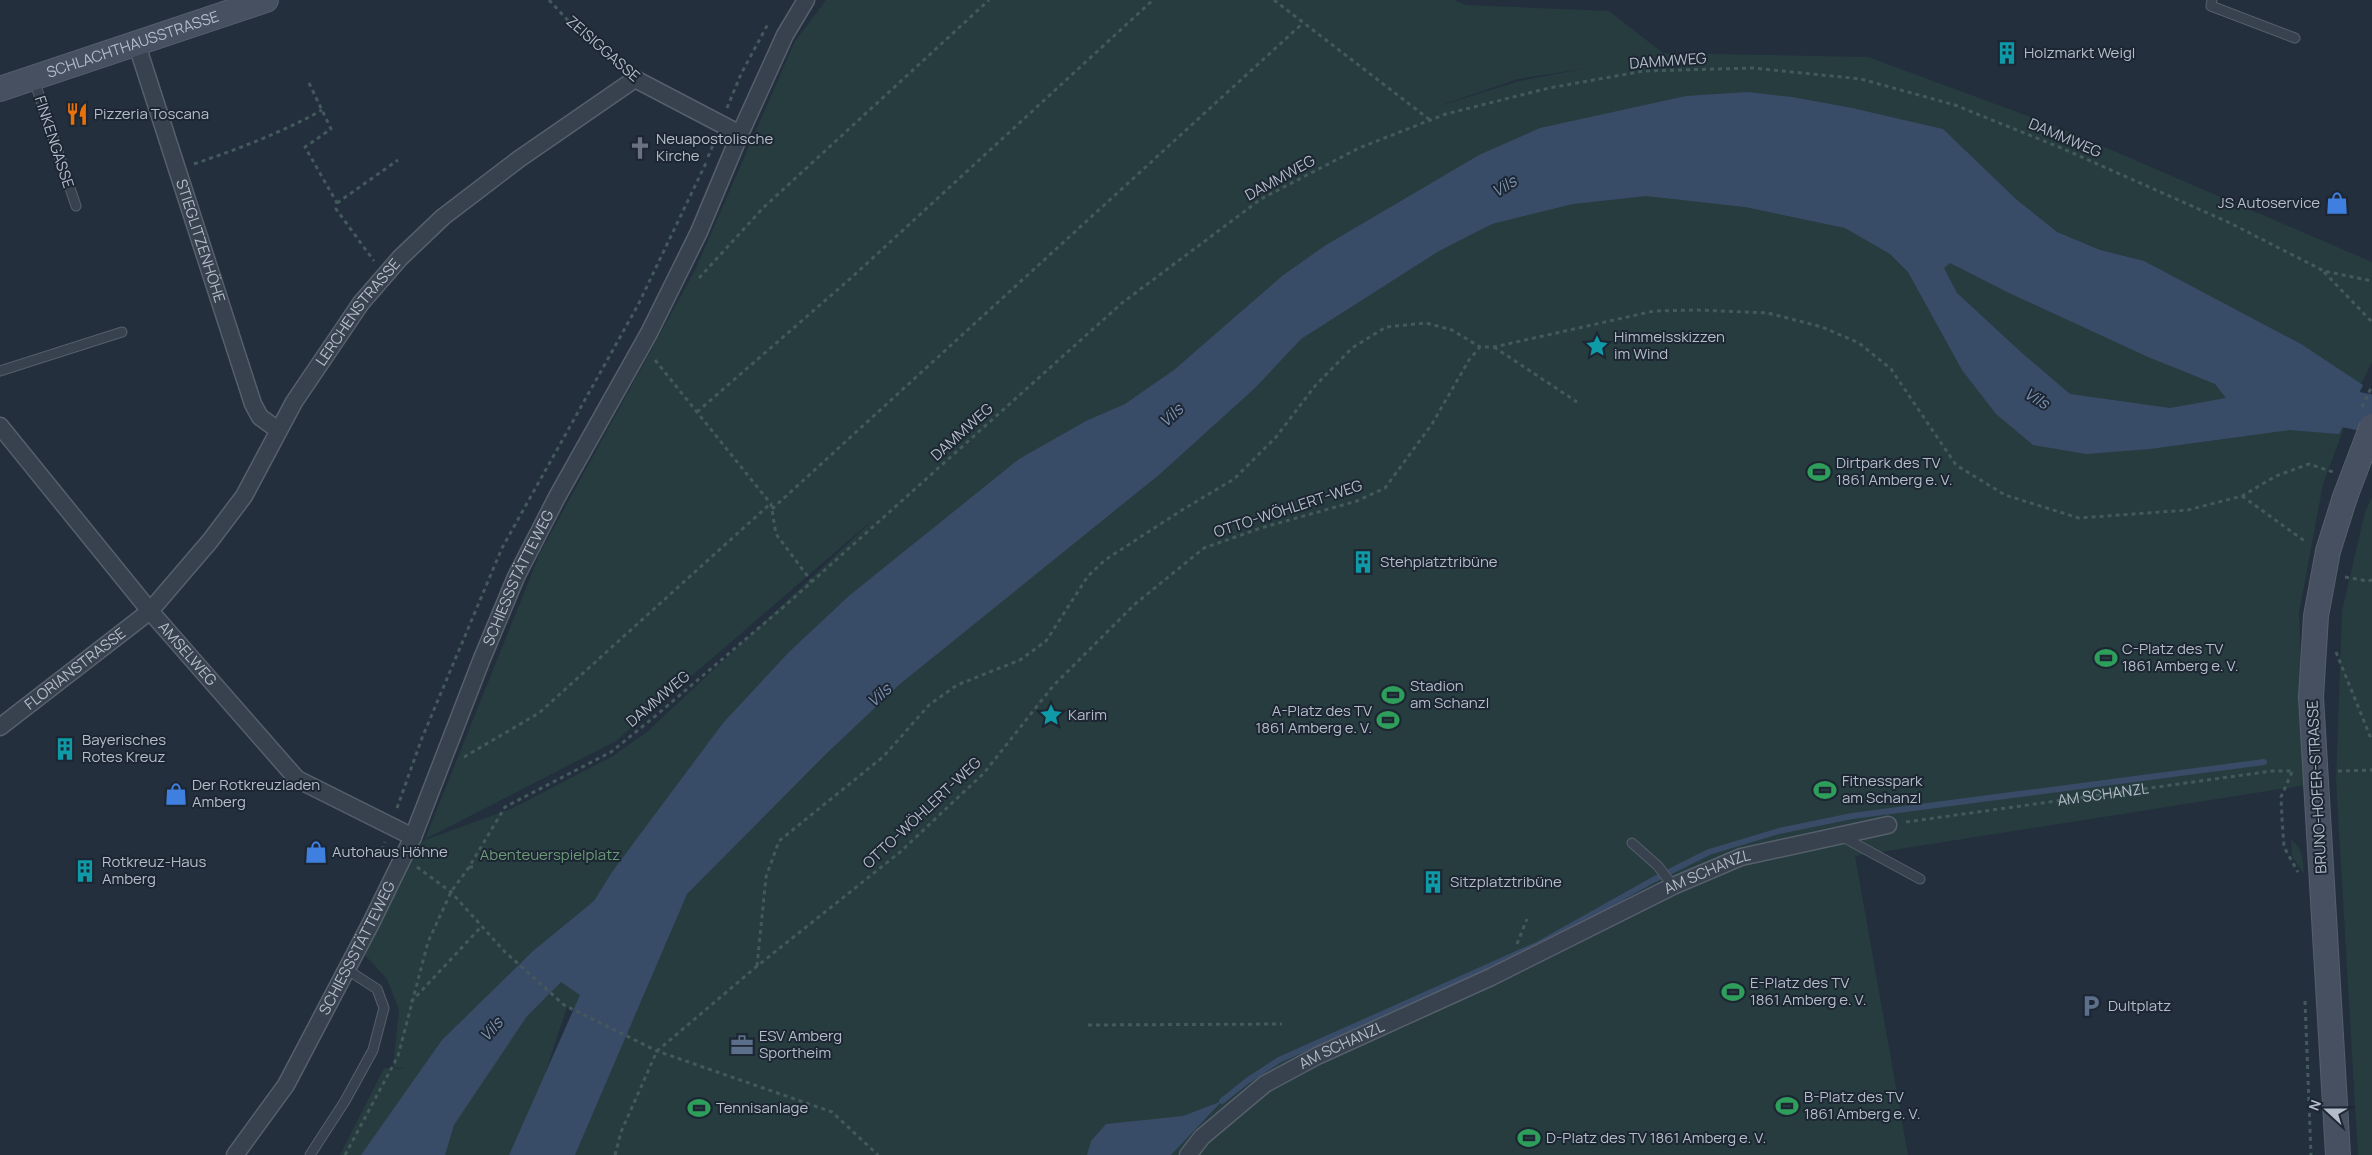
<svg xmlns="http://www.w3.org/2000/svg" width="2372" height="1155" viewBox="0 0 2372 1155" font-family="Manrope,sans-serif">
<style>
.green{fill:#263c3f;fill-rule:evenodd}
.water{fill:#394c67;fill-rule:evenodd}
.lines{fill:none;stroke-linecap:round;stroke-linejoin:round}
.stream{stroke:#394c67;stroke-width:6}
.river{stroke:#394c67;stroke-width:38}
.lane-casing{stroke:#565f6c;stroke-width:11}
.street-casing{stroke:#565f6c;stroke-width:19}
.secondary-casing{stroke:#565f6c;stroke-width:26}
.path{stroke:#44595c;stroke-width:3;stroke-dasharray:4 4;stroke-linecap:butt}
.lane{stroke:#38414e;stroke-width:9}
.street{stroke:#38414e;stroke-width:16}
.secondary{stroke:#465061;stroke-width:24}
.secondary-bridge-casing{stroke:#565f6c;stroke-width:26;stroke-linecap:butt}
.path-bridge{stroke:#44595c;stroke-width:3;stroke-dasharray:4 4;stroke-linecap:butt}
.secondary-bridge{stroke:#465061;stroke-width:24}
.labels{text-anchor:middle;stroke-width:4;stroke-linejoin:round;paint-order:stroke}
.street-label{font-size:15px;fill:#b4bcc9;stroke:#1d2633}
.poi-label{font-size:15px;fill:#b4bcc9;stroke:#1d2633;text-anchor:start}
.park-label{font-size:15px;fill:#6b9a76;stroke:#1d2633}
.water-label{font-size:16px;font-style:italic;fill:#7c92b1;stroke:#1d2633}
</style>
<rect width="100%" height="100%" fill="#242f3e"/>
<path class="green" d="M826,0h628l12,5 143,6 54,42 205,4 190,70 314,135v100l-14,28 -35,94 -24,129 7,172 -451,71 53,299h-1335l51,-119 -57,-29 -23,70 -35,78h-169l44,-87 22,1 -13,-2 6,-57 -12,-31 -25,-27 60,-111 89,-32 102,-53 34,-24 228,-214 -259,223 -191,98 115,-286 155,-283 100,-229zM1582,69l-63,12 -89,28 88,-30z
M2372,497v658h-14l-22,-375 6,-169 23,-99z
M2291,840c12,8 12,20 13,34l-12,-18z"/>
<path class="water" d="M1748,92l44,5 60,11 91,21 74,71 40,32 43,18 44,11 157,83 62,41 -24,49 -50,-4 -139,19 -64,5 -53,-9 -37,-31 -34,-44 -54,-98 -18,-18 -45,-26 -100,-21 -99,-11 -73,8 -81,20 -53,27 -138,88 -46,49 -95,86 -260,210 -73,69 -140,141 -112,261h-66l71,-160 -19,-13 -34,34 -73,109 -9,30h-84l81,-115 91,-89 61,-50 18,-29 111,-149 66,-71 61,-57 169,-136 67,-38 39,-17 49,-34 108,-94 44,-31 153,-90 61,-27 146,-32zM1950,263l59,30 139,64 67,27 11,14 -56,10 -100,-14 -48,-41 -65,-60 -13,-25z
M1222,1101l-51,54h-84l4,-14 15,-17 77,-8z"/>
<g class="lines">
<path class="stream" d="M1222,1101l25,-20 32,-21 258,-115 116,-65 56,-28 70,-21 73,-15 412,-54"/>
<path class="river" d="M2303,396l11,6 58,12"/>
<defs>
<path id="lane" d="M2212,0l-1,6 84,32
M34,80l42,126
M0,371l122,-39
M1841,836l79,43
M1632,843l26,23 15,20
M310,1155l35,-54 28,-51 11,-42 -7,-19 -31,-20"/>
<g id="street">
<path id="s2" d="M136,42l117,362 7,13 18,13"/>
<path id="s3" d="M0,426l150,185 147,168 116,58"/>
<path id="s4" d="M0,727l150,-116 60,-70 34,-45 50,-94 67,-99 39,-45 43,-41 76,-58 116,-80 105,55"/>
<path id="s5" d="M235,1155l51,-70 85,-162 42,-86 68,-176 35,-84 41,-80 92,-164 50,-101 41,-98 45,-99 21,-35"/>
<path id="s6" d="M1188,1155l14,-18 63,-53 52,-28 174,-79 182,-91 68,-29 147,-32"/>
</g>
<g id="secondary">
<path id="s7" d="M0,89l266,-89"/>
<path d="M2338,1155l-27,-458 5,-81 12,-65 17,-54"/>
</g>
</defs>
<use href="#lane" class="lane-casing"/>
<use href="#street" class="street-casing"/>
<use href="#secondary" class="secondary-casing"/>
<g class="path">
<path d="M549,0l25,27 48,40"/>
<path d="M1274,0l156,120"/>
<path d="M309,83l22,46 -26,18 32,56 -1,6 38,52"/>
<path d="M727,108l14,-34 28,-52"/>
<path d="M708,157l7,-17"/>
<path d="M194,164c44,-15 87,-31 128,-54"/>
<path d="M337,203l61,-43"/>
<path d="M2324,272l48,50"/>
<path d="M699,278l64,-70 226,-208"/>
<path d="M1494,347l83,55"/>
<path d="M655,360l116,144 5,30 36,48"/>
<path d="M697,412l154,-134 302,-278"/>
<path d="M2242,496l64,46"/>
<path d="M772,509l531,-486"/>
<path d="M2345,577l23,4 4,-1"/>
<path d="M2336,652l36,89"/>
<path d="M464,757l75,-44 231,-209"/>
<path d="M2338,771l34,-1"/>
<path d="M2292,772l-11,25 1,22 2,28 14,25"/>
<path d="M397,808l25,-70 80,-190 136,-243 68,-142"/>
<path id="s1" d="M1906,822l366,-51h22"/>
<path d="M380,858l5,-16"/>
<path d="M417,867l34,25 54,60 59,53 93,46 175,61 46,43"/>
<path d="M469,867h6"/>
<path d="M1517,944l10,-25"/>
<path d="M757,966l9,-89 13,-36 105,-85 45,-51 28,-20 63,-25 26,-19 42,-65 17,-16 77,-50 52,-31 42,-42 39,-51 37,-38 34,-21 40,-4 26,7 28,17"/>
<path d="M2305,1001l6,154"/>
<path d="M411,1002l70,-75"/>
<path d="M1088,1025l194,-1"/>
<path d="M345,1155l53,-99 30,-114 23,-50 18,-25 36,-60 106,-55 42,-34 134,-114 335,-301 139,-104 98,-51 87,-34 103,-26 95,-17 109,-3 108,11 94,26 104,42 171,76 94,48 48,10"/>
<path d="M615,1155l6,-23 36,-81 99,-84 143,-114 85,-80 69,-87 82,-82 69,-56 57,-20 96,-27 28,-13 47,-64 37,-64 11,-13h14l160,-36 43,-1 71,3 54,14 37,16 32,26 65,96 49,30 74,23 109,-8 54,-14 34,-20 33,-12 24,8"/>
</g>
<use href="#lane" class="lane"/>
<use href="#street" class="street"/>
<use href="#secondary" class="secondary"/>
<defs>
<path id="secondary-bridge" d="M2345,497l27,-71"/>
</defs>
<use href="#secondary-bridge" class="secondary-bridge-casing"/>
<path class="path-bridge" d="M2362,407l10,-21"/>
<use href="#secondary-bridge" class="secondary-bridge"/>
</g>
<defs>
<symbol id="building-bare" viewBox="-9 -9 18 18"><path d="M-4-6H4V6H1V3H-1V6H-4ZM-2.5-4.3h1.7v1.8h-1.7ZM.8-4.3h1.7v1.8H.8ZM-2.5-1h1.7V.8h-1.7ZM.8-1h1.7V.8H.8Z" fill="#0f9aa8" stroke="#1d2633" stroke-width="2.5" paint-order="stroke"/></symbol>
<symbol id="restaurant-bare" viewBox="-9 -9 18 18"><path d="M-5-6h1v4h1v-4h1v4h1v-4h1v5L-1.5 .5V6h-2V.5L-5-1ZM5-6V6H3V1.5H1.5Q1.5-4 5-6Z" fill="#e8710a" stroke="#1d2633" stroke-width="2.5" paint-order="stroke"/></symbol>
<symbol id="church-bare" viewBox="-9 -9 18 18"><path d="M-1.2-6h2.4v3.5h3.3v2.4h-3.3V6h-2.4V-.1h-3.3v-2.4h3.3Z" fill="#6b7280" stroke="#1d2633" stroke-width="2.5" paint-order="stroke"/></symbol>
<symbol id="shop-bare" viewBox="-9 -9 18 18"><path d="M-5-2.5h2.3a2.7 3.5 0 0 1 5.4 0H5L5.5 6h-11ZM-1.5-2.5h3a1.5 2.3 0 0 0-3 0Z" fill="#3f7fe0" stroke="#1d2633" stroke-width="2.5" paint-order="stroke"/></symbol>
<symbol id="sight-bare" viewBox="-9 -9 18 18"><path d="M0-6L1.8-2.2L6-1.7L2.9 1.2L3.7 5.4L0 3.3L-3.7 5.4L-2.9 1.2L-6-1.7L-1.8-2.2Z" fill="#0f9aa8" stroke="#1d2633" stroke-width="2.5" paint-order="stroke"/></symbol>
<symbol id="stadium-bare" viewBox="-9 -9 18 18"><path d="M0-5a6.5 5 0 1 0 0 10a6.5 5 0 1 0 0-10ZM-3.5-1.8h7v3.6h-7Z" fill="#2e9e5b" stroke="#1d2633" stroke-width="2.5" paint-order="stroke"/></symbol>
<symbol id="parking-bare" viewBox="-9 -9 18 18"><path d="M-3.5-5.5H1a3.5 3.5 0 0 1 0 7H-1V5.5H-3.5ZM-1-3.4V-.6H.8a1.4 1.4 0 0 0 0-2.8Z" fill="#5c6f8a" stroke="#1d2633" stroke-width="2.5" paint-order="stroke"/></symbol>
<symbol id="office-bare" viewBox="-9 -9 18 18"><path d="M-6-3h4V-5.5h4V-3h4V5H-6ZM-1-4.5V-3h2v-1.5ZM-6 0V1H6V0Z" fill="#5c6f8a" stroke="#1d2633" stroke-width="2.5" paint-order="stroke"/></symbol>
</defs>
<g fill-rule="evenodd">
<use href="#building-bare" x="1991" y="37" width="32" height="32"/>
<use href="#restaurant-bare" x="61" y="98" width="32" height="32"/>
<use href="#church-bare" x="624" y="132" width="32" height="32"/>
<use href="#shop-bare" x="2321" y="187" width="32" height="32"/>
<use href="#sight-bare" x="1581" y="330" width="32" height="32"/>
<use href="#stadium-bare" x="1803" y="456" width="32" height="32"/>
<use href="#building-bare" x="1347" y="546" width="32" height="32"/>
<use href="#stadium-bare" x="2090" y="642" width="32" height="32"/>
<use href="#stadium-bare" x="1377" y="679" width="32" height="32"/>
<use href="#sight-bare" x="1035" y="699" width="32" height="32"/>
<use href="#stadium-bare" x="1372" y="704" width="32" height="32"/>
<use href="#building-bare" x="49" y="733" width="32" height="32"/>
<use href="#stadium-bare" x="1809" y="774" width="32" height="32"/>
<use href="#shop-bare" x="160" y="778" width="32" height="32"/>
<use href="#shop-bare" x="300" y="836" width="32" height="32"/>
<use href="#building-bare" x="69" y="855" width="32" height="32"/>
<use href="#building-bare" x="1417" y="866" width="32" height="32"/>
<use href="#stadium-bare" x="1717" y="976" width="32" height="32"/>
<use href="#parking-bare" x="2075" y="990" width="32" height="32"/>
<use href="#office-bare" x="726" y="1029" width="32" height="32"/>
<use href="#stadium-bare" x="1771" y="1090" width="32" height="32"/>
<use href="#stadium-bare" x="683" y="1092" width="32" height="32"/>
<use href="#stadium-bare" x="1513" y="1122" width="32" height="32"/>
</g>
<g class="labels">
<g class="street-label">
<text dy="5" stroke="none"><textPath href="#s7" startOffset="140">SCHLACHTHAUSSTRASSE</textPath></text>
<text transform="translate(603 49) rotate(41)" y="5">ZEISIGGASSE</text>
<text transform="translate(1668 61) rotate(-4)" y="5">DAMMWEG</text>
<text transform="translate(2065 138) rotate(23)" y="5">DAMMWEG</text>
<text transform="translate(54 142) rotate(72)" y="5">FINKENGASSE</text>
<text transform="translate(1280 178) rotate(-29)" y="5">DAMMWEG</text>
<text dy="5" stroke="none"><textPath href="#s2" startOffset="209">STIEGLITZENHÖHE</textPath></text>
<text dy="5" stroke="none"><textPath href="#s4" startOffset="555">LERCHENSTRASSE</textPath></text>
<text transform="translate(962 432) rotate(-42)" y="5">DAMMWEG</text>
<text transform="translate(1288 509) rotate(-18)" y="5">OTTO-WÖHLERT-WEG</text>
<text dy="5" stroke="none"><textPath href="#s5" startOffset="645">SCHIESSSTÄTTEWEG</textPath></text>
<text dy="5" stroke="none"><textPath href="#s3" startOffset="295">AMSELWEG</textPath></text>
<text dy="5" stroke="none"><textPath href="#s4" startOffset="95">FLORIANSTRASSE</textPath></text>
<text transform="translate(658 699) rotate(-40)" y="5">DAMMWEG</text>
<text transform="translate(2317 787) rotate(-93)" y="5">BRUNO-HOFER-STRASSE</text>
<text dy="5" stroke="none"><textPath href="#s1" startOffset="199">AM SCHANZL</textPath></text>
<text transform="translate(922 813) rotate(-43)" y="5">OTTO-WÖHLERT-WEG</text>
<text dy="5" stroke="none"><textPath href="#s6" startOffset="596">AM SCHANZL</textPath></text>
<text dy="5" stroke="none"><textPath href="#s5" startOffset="241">SCHIESSSTÄTTEWEG</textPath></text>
<text dy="5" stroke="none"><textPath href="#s6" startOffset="191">AM SCHANZL</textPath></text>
</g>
<g class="poi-label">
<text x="2024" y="58">Holzmarkt Weigl</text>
<text x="94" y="119">Pizzeria Toscana</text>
<text x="656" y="144">Neuapostolische<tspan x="656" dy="17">Kirche</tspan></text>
<text x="2320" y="208" text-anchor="end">JS Autoservice</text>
<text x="1614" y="342">Himmelsskizzen<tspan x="1614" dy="17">im Wind</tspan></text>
<text x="1836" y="468">Dirtpark des TV<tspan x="1836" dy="17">1861 Amberg e. V.</tspan></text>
<text x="1380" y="567">Stehplatztribüne</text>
<text x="2122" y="654">C-Platz des TV<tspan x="2122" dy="17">1861 Amberg e. V.</tspan></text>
<text x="1410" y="691">Stadion<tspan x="1410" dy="17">am Schanzl</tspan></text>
<text x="1372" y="716" text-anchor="end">A-Platz des TV<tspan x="1372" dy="17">1861 Amberg e. V.</tspan></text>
<text x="1068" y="720">Karim</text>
<text x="82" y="745">Bayerisches<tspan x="82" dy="17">Rotes Kreuz</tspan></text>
<text x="1842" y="786">Fitnesspark<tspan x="1842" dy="17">am Schanzl</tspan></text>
<text x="192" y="790">Der Rotkreuzladen<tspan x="192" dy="17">Amberg</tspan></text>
<text x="332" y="857">Autohaus Höhne</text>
<text x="102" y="867">Rotkreuz-Haus<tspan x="102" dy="17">Amberg</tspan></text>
<text x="1450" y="887">Sitzplatztribüne</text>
<text x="1750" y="988">E-Platz des TV<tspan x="1750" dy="17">1861 Amberg e. V.</tspan></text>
<text x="2108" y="1011">Dultplatz</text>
<text x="759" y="1041">ESV Amberg<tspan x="759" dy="17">Sportheim</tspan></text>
<text x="1804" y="1102">B-Platz des TV<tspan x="1804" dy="17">1861 Amberg e. V.</tspan></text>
<text x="716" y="1113">Tennisanlage</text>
<text x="1546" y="1143">D-Platz des TV 1861 Amberg e. V.</text>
</g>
<g class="park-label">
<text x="550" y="860">Abenteuerspielplatz</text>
</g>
<g class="water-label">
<text transform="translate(1504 186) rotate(-32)" y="6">Vils</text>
<text transform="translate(2037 398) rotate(31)" y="6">Vils</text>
<text transform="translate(1171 415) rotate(-44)" y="6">Vils</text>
<text transform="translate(879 695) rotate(-43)" y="6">Vils</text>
<text transform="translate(491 1029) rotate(-49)" y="6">Vils</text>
</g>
</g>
<g transform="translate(2327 1110) rotate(291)" stroke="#1d2633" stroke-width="4" paint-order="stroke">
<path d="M0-4L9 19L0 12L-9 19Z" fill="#b4bcc9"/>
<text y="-8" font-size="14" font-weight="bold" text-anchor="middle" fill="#b4bcc9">N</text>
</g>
</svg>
